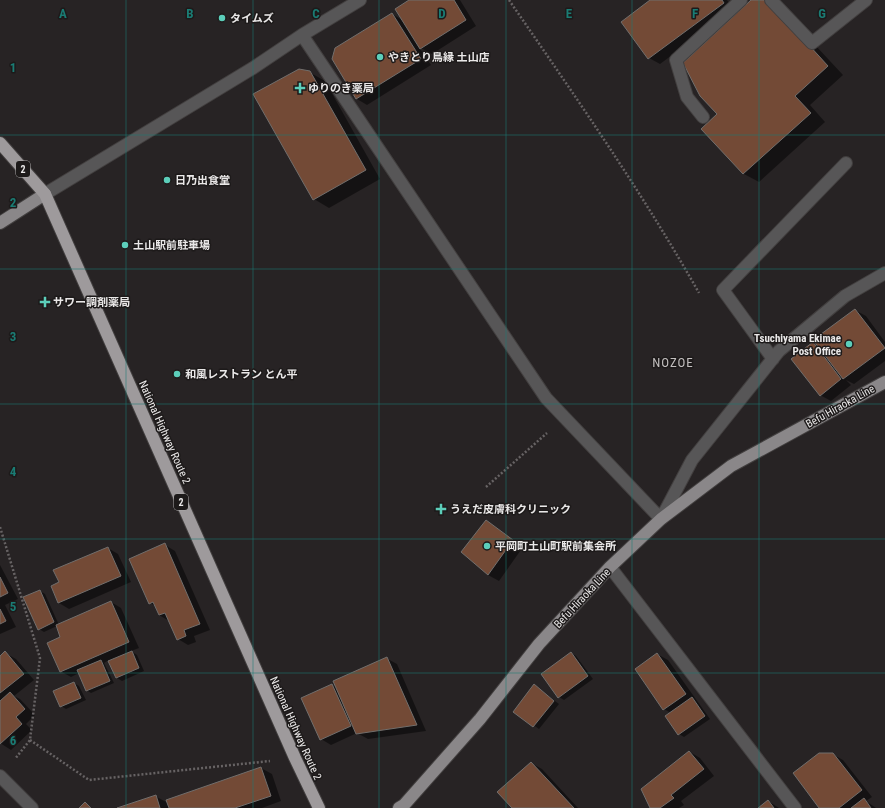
<svg xmlns="http://www.w3.org/2000/svg" width="885" height="808" viewBox="0 0 885 808" font-family="'Roboto Condensed','Noto Sans JP',sans-serif">
<style>
.shadow{fill:#0007}
.building{fill:#734a36;stroke:#716e6c}
.lines{fill:none;stroke-linecap:round;stroke-linejoin:round}
.minor-casing{stroke:#423f3f;stroke-width:14}
.major-casing{stroke:#423f3f;stroke-width:14}
.highway-casing{stroke:#423f3f;stroke-width:14}
.path{stroke:#676364;stroke-width:2.5;stroke-dasharray:2 2;stroke-linecap:butt}
.minor{stroke:#575657;stroke-width:12}
.major{stroke:#8a8789;stroke-width:12}
.highway{stroke:#9e9a9c;stroke-width:12}
.grid{fill:none;stroke:#1a7c74;stroke-width:1;stroke-opacity:0.55}
.poi-dot{fill:#5cceba;stroke:#1d1a1a;stroke-width:1.5}
.labels{text-anchor:middle;stroke-width:3;stroke-linejoin:round;paint-order:stroke}
.shield{fill:#1d1a1a;stroke:#acaaaa;stroke-width:1}
.shield-label{font-size:10px;font-weight:bold;fill:#eae8e8}
.poi-label{font-size:11px;font-weight:bold;fill:#eae8e8;stroke:#1d1a1a;text-anchor:start}
.street-label{font-size:11px;fill:#eae8e8;stroke:#1d1a1a}
.quarter-label{font-size:13px;letter-spacing:1px;fill:#c3bfbf;stroke:#1d1a1a}
.grid-label{font-size:13px;text-anchor:middle;font-weight:bold;fill:#1a7c74;stroke:#1d1a1a;stroke-width:3;stroke-linejoin:round;paint-order:stroke}
</style>
<rect width="100%" height="100%" fill="#272324"/>
<path class="shadow" d="M411,0h49l16,26 -44,28 -13,-7 12,18 -64,40 -10,-6 -24,-40 59,-45 12,7z
M652,0h75l7,9 -74,55 -11,-6z
M753,0l22,2 68,73 -33,30 15,17 -66,60 -15,-8 -41,-44 16,-15z
M309,72l16,9 55,98 -51,29 -15,-9z
M855,310l11,6 19,26v19l-31,23 -8,-4 5,5 -20,16 -11,-6 -7,-51 8,4z
M486,522l37,25 -24,34 -11,-6 -26,-23z
M165,545l10,6 35,79 -16,6 2,6 -8,3 -10,-6 -9,-18 -10,-6 -3,-9 -6,-3z
M108,548l10,6 13,28 -62,27 -10,-6 -7,-17 8,-3z
M0,565l18,34 -13,6 11,22 -16,7z
M40,591l5,3 14,31 52,-23 10,6 18,40 -8,3 6,4 7,16 -22,10 -5,-3 -8,-18 -5,3 10,20 -23,10 -5,-3 -7,-17 -8,4 -11,-6 1,-34 -4,-11 -13,6 -5,-3z
M5,653l11,6 18,21 -20,16 6,3 15,16 -9,9 6,6 -21,20 -11,-7v-86z
M571,653l5,3 17,23 -29,21 -5,-3 -17,-23z
M657,654l11,6 42,59 -26,18 -5,-3 -13,-17 5,-4 -7,-4 -28,-39z
M386,658l11,6 29,67 -58,8 -11,-6 -26,12 -10,-6 11,-54 5,3z
M74,683l5,3 7,14 -20,9 -5,-3z
M535,686l24,18 -20,25 -25,-18z
M690,752l10,6 14,18 -33,25 3,4 -5,3h-28z
M832,754l11,6 29,37 -6,4 10,7h-56z
M531,763l11,6 36,39h-65z
M261,768l11,6 9,27 -19,7h-142l35,-12 13,7z
M768,801l11,7h-20z"/>
<path class="building" d="M409,0h45l12,20 -46,29 -25,-40z
M650,0h72l2,3 -76,56 -27,-37z
M751,0h17l60,66 -33,30 16,17 -68,61 -42,-45 16,-15 -17,-18 -17,-33z
M392,13l29,46 -65,40 -24,-40 3,-11z
M299,69l11,2 56,99 -53,30 -60,-106z
M855,309l30,39 -42,31 -30,-39z
M813,342l28,37 -21,17 -29,-37z
M486,520l27,20 -25,35 -27,-23z
M165,543l35,81 -16,6 2,6 -9,4 -12,-27 -6,2 -6,-13 -4,2 -20,-45z
M108,547l13,29 -63,27 -7,-17 8,-4 -6,-12z
M0,577l8,16 -8,4z
M40,590l14,32 -16,8 -15,-33z
M111,601l18,41 -69,30 -13,-29 13,-6 -4,-12z
M0,609l6,12 -6,3z
M5,651l19,23 -24,19v-37z
M132,651l7,17 -23,10 -8,-17z
M571,652l17,24 -30,22 -17,-24z
M657,653l29,41 -23,16 -28,-41z
M387,657l30,68 -61,9 -23,-53z
M101,660l9,21 -24,10 -9,-21z
M74,682l7,16 -21,9 -7,-16z
M332,684l19,42 -31,14 -19,-42z
M534,684l20,17 -21,26 -20,-15z
M10,692l15,17 -9,8 6,7 -22,20v-43z
M692,697l13,19 -27,19 -13,-19z
M689,751l15,18 -33,26 3,3 -14,10h-10l-9,-19z
M819,753h14l29,37 -23,18h-20l-26,-35z
M531,762l43,46h-62l-15,-16z
M261,767l10,29 -36,12h-66l-3,-8z
M156,795l4,13h-43z
M864,798l7,10h-20z
M768,800l6,8h-16z
M85,802l6,6h-12z"/>
<g class="lines">
<defs>
<path id="minor" d="M771,0l41,43 54,-43
M302,35l244,363 115,121 31,-59 87,-109 66,-55 40,-23
M703,117l-16,-20 -11,-37 65,-60
M45,194l208,-126 49,-33 58,-35
M773,359l-50,-69 123,-127
M610,567l185,241
M0,776l32,32"/>
<path id="major" d="M0,223l45,-29
M399,808l5,-3 76,-86 59,-75 71,-77 51,-48 70,-53 154,-84"/>
<path id="highway" d="M0,143l45,51 250,564 24,50"/>
</defs>
<use href="#minor" class="minor-casing"/>
<use href="#major" class="major-casing"/>
<use href="#highway" class="highway-casing"/>
<path class="path" d="M509,0c66,96 133,192 190,293
M486,487l61,-54
M0,527l40,131 -10,82 -15,19
M30,740l59,40 181,-19"/>
<use href="#minor" class="minor"/>
<use href="#major" class="major"/>
<use href="#highway" class="highway"/>
</g>
<path class="grid" d="M126,0v808M253,0v808M379,0v808M506,0v808M632,0v808M759,0v808M0,135h885M0,269h885M0,404h885M0,539h885M0,673h885"/>
<g class="poi-dot">
<circle cx="222" cy="18" r="4"/>
<circle cx="380" cy="57" r="4"/>
<path d="M298 82h4v4h4v4h-4v4h-4v-4h-4v-4h4z"/>
<circle cx="167" cy="180" r="4"/>
<circle cx="125" cy="245" r="4"/>
<path d="M43 296h4v4h4v4h-4v4h-4v-4h-4v-4h4z"/>
<circle cx="849" cy="344" r="4"/>
<circle cx="177" cy="374" r="4"/>
<path d="M439 503h4v4h4v4h-4v4h-4v-4h-4v-4h4z"/>
<circle cx="487" cy="546" r="4"/>
</g>
<g class="labels">
<g class="shield">
<rect x="16" y="161" width="14" height="16" rx="3"/>
<rect x="174" y="494" width="14" height="16" rx="3"/>
</g>
<g class="shield-label">
<text x="23" y="173">2</text>
<text x="181" y="506">2</text>
</g>
<g class="poi-label">
<text x="230" y="22">タイムズ</text>
<text x="388" y="61">やきとり鳥縁 土山店</text>
<text x="308" y="92">ゆりのき薬局</text>
<text x="175" y="184">日乃出食堂</text>
<text x="133" y="249">土山駅前駐車場</text>
<text x="53" y="306">サワー調剤薬局</text>
<text x="841" y="342" text-anchor="end">Tsuchiyama Ekimae<tspan x="841" dy="13">Post Office</tspan></text>
<text x="185" y="378">和風レストラン とん平</text>
<text x="450" y="513">うえだ皮膚科クリニック</text>
<text x="495" y="550">平岡町土山町駅前集会所</text>
</g>
<g class="street-label">
<text transform="translate(840 406) rotate(-29)" y="4">Befu Hiraoka Line</text>
<text transform="translate(165 432) rotate(66)" y="4">National Highway Route 2</text>
<text transform="translate(582 598) rotate(-47)" y="4">Befu Hiraoka Line</text>
<text transform="translate(296 728) rotate(66)" y="4">National Highway Route 2</text>
</g>
<g class="quarter-label">
<text x="673" y="367">NOZOE</text>
</g>
</g>
<g class="grid-label">
<text x="63" y="18">A</text>
<text x="190" y="18">B</text>
<text x="316" y="18">C</text>
<text x="442" y="18">D</text>
<text x="569" y="18">E</text>
<text x="695" y="18">F</text>
<text x="822" y="18">G</text>
<text x="13" y="72">1</text>
<text x="13" y="207">2</text>
<text x="13" y="341">3</text>
<text x="13" y="476">4</text>
<text x="13" y="611">5</text>
<text x="13" y="745">6</text>
</g>
</svg>
